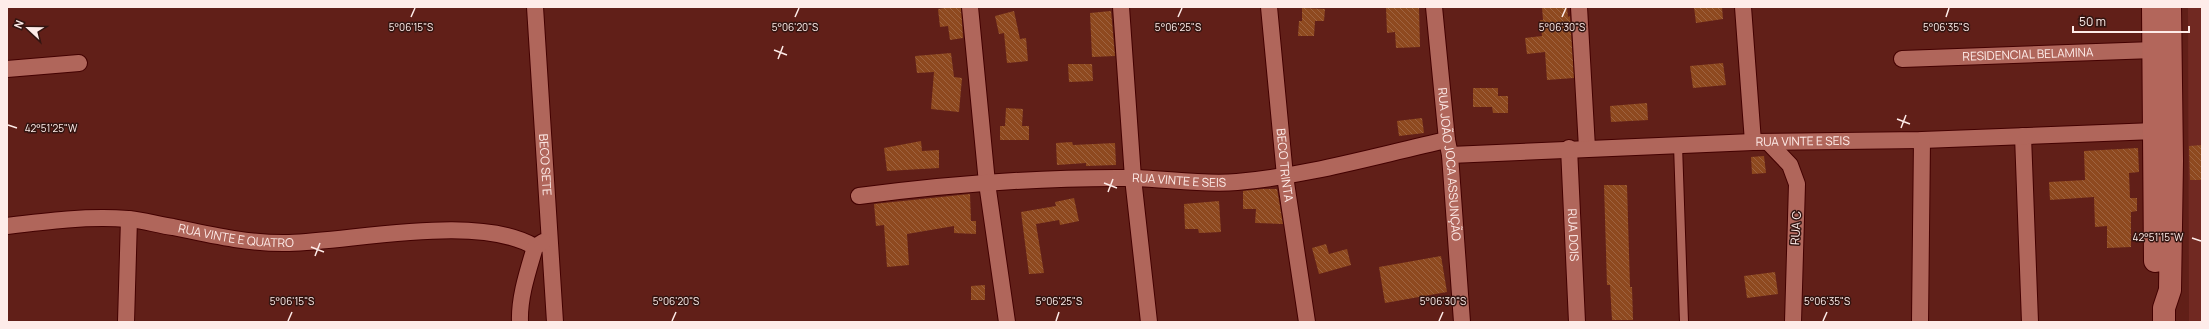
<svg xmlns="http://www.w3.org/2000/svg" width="2209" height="329" viewBox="0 0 2209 329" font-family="Manrope,sans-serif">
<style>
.built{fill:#712922}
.building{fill:url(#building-back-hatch)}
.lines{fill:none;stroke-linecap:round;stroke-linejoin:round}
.lane-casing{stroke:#430101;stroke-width:10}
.street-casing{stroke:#430101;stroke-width:18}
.secondary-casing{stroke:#430101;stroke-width:24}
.lane{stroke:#b0665b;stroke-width:8}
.street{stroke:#b0665b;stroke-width:16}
.secondary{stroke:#b3665b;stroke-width:22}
.ticks{fill:none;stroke:#feece9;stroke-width:1.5}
.labels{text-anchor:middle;stroke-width:3;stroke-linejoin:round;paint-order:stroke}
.street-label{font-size:12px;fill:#feece9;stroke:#331511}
.ticks-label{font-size:10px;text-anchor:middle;fill:#feece9;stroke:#331511;stroke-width:3;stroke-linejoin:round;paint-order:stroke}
</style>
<defs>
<pattern id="building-back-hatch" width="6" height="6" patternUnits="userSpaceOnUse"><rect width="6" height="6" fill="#8e491f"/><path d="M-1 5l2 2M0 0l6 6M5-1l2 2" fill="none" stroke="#9f6340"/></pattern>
</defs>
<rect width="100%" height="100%" fill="#611f18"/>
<path class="built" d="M2188,7h14v315h-13z"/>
<path class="building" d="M951,7h10l2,31 -13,2 -2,-14 -8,1 -2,-18z
M1386,7h33l1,40 -24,1 -1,-16 -8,1z
M1542,7h25l1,10 2,-1 4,62 -27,2 -2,-28 -18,2 -2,-16 17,-2 -2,-16h3z
M1694,7h28l1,12 -27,4z
M1302,8l23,1 -1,12h-9l-1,15h-16l1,-15h3z
M1014,11l6,28 6,-1 2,23 -21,2 -3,-30 -5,1 -4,-18z
M1111,11l4,45 -23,1 -2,-44z
M951,53l3,24 8,1 -3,34 -28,-3 3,-37 -17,1 -2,-17z
M1723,63l3,22 -33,3 -3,-22z
M1068,64h24l1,17 -24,1z
M1473,88h25v8h10v17h-15l-1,-6h-19z
M1647,103l1,17 -37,2 -1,-16z
M1006,108l17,1 -1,17h7v14h-29v-14h5z
M1422,118l2,15 -25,3 -2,-15z
M921,141l1,10 17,-1v18l-52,3 -3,-23z
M1072,142l1,3 42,-2 1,22 -30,1v-3l-29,2 -1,-22z
M2202,145v35h-12l-1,-34z
M2138,148l1,24 -10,1 1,25h7v13l-6,1v35l-24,1v-22l-12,1 -1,-30 -44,3 -1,-18 36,-2 -1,-29z
M1764,156l2,17 -14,1 -1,-17z
M1604,185h23l3,102h2l1,33h-21l-2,-35h-3z
M1262,189h15l6,35 -28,-1 1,-14h-13v-18z
M970,194l1,27h5v13l-22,-1v-7l-47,8 2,31 -22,2 -3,-42 -8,1 -2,-22z
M1074,198l5,23 -19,4 -1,-5 -23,4 8,49 -15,1 -8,-62 35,-6 -1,-4z
M1219,201l2,31 -22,1 -1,-4h-13l-1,-25z
M1326,244l3,10 18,-5 4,16 -32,9 -7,-26z
M1441,256l6,36 -62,11 -6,-36z
M1775,272l3,22 -31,4 -3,-22z
M985,285v15h-14v-14z"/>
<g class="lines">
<defs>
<path id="lane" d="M1678,145l6,177"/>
<g id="street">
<path id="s1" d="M535,7l20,315"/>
<path d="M970,7l17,176 20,139"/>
<path d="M1121,7l12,171 16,144"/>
<path id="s2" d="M1269,7l16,169 22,146"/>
<path id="s3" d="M1434,7l13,133 3,15 12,167"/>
<path d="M1579,7l8,141"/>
<path d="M1743,7l10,135"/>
<path id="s4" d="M1902,59l252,-9"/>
<path d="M7,69l72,-6"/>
<path d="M2023,136l7,186"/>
<path d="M1769,143l21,22 7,19 -4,138"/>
<path id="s5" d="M1569,148l8,174"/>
<path id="s6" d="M1450,155l303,-13 169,-2 233,-9"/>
<path id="s7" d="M859,196c91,-12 183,-19 275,-18 34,1 69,7 103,4 70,-6 141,-27 210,-42"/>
<path id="s8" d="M7,226c40,-5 81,-10 121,-7 15,1 30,6 45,8 38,8 77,17 116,16 67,-2 189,-30 246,4"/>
<path d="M126,322l3,-103"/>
<path d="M520,322c-1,-25 8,-51 15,-75l8,-5"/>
<path d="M1920,322l2,-182"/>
</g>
<path id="secondary" d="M2153,7l2,254
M2164,322v-14l6,-18 2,-129 -2,-154"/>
</defs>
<use href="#lane" class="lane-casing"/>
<use href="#street" class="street-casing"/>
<use href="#secondary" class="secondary-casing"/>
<use href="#lane" class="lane"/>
<use href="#street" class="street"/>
<use href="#secondary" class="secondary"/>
</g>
<path class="ticks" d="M411,17l4,-9M795,17l4,-9M1178,17l4,-9M1562,17l4,-9M1946,17l3,-9M774,50l13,5M778,59l5,-13M1897,119l13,5M8,125l9,3M1901,128l5,-13M1104,183l13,5M1108,192l5,-13M2192,238l9,3M311,247l13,5M315,256l5,-13M288,321l4,-9M672,321l4,-9M1056,321l3,-9M1439,321l4,-9M1823,321l4,-9"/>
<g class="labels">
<g class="street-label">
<text dy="4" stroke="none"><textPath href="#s4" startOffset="126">RESIDENCIAL BELAMINA</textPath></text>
<text dy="4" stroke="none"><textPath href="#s6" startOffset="353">RUA VINTE E SEIS</textPath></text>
<text dy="4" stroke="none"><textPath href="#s1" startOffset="158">BECO SETE</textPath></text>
<text dy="4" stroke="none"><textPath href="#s3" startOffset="158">RUA JOÃO JOCA ASSUNÇÃO</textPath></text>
<text dy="4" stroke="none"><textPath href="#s2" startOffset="159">BECO TRINTA</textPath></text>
<text dy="4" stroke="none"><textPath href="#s7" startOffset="321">RUA VINTE E SEIS</textPath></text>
<text transform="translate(1796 228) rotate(-87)" y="4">RUA C</text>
<text dy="4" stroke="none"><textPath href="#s8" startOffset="231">RUA VINTE E QUATRO</textPath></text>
<text dy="4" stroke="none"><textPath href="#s5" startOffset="87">RUA DOIS</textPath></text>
</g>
</g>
<g class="ticks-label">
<text x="795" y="31">5°06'20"S</text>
<text x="411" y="31">5°06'15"S</text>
<text x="1178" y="31">5°06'25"S</text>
<text x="1562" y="31">5°06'30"S</text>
<text x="1946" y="31">5°06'35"S</text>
<text x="51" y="132">42°51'25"W</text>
<text x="2158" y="241">42°51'15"W</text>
<text x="292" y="305">5°06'15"S</text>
<text x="676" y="305">5°06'20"S</text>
<text x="1059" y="305">5°06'25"S</text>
<text x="1443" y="305">5°06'30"S</text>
<text x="1827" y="305">5°06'35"S</text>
</g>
<rect width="2209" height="329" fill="none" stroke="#feece9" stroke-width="16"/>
<g transform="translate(28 28) rotate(292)" stroke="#331511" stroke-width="3" paint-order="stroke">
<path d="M0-3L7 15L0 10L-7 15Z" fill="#feece9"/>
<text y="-6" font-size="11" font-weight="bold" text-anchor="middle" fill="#feece9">N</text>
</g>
<path d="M2073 26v6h116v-6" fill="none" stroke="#feece9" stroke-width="2"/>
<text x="2079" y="26" font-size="12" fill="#feece9" stroke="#331511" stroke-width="3" paint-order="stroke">50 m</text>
</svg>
